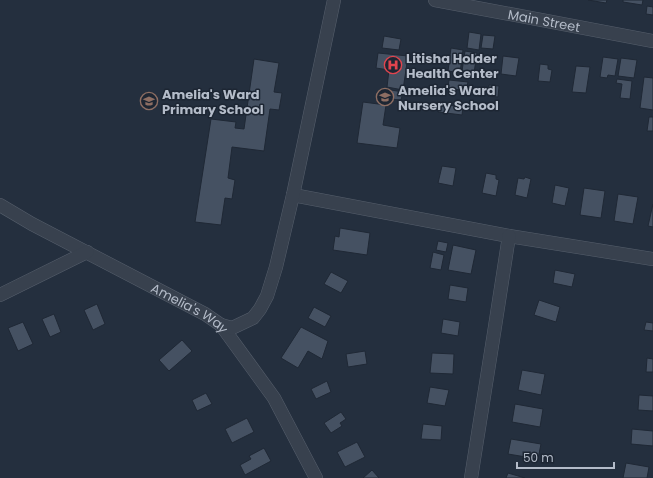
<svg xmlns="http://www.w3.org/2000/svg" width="653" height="478" viewBox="0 0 653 478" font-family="Poppins,sans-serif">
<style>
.building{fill:#455162;stroke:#1f2835}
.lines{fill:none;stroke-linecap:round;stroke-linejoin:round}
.street-casing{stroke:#565f6c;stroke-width:14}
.street{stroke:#38414e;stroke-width:13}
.labels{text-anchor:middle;stroke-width:3;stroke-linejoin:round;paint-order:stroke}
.street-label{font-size:13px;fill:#b4bcc9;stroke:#1d2633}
.poi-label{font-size:13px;font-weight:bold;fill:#b4bcc9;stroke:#1d2633;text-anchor:start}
</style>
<rect width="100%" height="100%" fill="#242f3e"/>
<path class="building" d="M588,0h19l-1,3z
M623,0h20l-1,5 -19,-3z
M647,6l6,1v8l-7,-1z
M469,32l12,2 -2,16 -12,-2z
M483,35l12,1 -2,13 -12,-1z
M384,36l17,3 -2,11 -17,-2z
M451,48l12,2 -3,23 -12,-2z
M465,51l12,2 -3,20 -12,-2z
M378,53l30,3 -5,34 -16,-3 2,-17 -13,-2z
M503,56l16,2 -3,18 -15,-2z
M603,57l15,2 -3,17 -7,-1 -1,3 -7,-1z
M621,58l16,2 -3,18 -16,-2z
M254,59l25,4 -5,29 8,1 -3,17 -9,-1 -6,42 -32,-4 -4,31 7,2 -3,19 -7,-1 -4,27 -26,-3 16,-103 25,3 -1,6 9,1z
M540,64l8,1v4l4,1 -2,12 -12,-1z
M576,66l14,1 -4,26 -14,-1z
M644,77l9,1v32l-13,-2z
M617,79l15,2 -2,18 -10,-1 2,-14 -6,-1z
M449,80l19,2 -2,9 -18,-3z
M489,85l10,1 -1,11 -10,-1z
M391,90l12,2 -2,8 -11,-1z
M363,102l23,3 -3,20 17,3 -3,20 -40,-5z
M440,104l23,3 -1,8 -24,-3z
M649,117h4v14h-6z
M442,166l14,2 -3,18 -15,-3z
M486,173l10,2v4l3,1 -3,16 -14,-3z
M525,177l6,2 -4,19 -12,-3 3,-17 6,1z
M555,185l14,3 -4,18 -13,-3z
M584,188l21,3 -4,27 -21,-3z
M618,194l20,3 -5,27 -19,-3z
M653,204v23l-5,-1z
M340,228l30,5 -3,22 -34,-5 2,-14 4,1z
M438,241l10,2 -2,9 -10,-2z
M453,245l23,5 -5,24 -23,-4z
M433,252l11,3 -3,15 -11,-2z
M555,270l20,4 -3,13 -19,-4z
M331,272l17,9 -7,12 -17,-9z
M450,285l18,3 -2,14 -18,-3z
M539,300l21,7 -4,15 -22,-7z
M97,304l8,20 -12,6 -9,-20z
M314,307l17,9 -6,11 -17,-9z
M54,314l7,18 -11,5 -8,-18z
M443,319l17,3 -2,14 -17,-3z
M23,322l10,22 -15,7 -10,-23z
M646,322l7,1v8l-9,-1z
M301,327l27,14 -6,18 -14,-8 -10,17 -17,-10z
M182,340l10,11 -23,20 -10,-11z
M365,351l2,13 -19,3 -2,-13z
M432,353l22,1 -1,20 -23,-1z
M647,358l6,1v13h-7z
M522,370l23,4 -4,21 -23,-5z
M327,381l4,11 -15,7 -5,-10z
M430,387l19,3 -4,16 -18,-3z
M206,393l6,11 -15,7 -5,-11z
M639,395l14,1v15l-15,-1z
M515,404l28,5 -3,18 -28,-5z
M341,412l5,7 -6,4 2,3 -11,7 -7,-10z
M247,418l7,14 -22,11 -7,-14z
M423,424l19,2 -1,14 -20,-1z
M632,429l21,2v15l-22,-2z
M511,439l30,5 -3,15 -30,-5z
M357,442l8,15 -20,10 -8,-15z
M264,448l7,13 -26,14 -5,-10 11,-6 -2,-3z
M626,463l23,4 -2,11h-24z
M372,470l7,8h-16z
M508,473l17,5h-19z"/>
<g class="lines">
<defs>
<g id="street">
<path id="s1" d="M435,0l218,41"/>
<path d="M293,195l216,41 144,23"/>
<path id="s2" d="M0,205l32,19 173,90 16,11 53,73 42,80"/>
<path d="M0,295l87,-43"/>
<path d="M221,325l11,3 21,-10 7,-9 7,-13 9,-29 17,-72 41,-195"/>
<path d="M471,478l23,-145 15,-97"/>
</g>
</defs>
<use href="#street" class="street-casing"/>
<use href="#street" class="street"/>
</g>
<defs>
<symbol id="hospital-ring" viewBox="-11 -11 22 22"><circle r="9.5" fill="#1d2633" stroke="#e0444e" stroke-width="1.5"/><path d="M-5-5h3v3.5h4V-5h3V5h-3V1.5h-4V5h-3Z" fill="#e0444e"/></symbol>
<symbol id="school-ring" viewBox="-11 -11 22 22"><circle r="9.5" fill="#1d2633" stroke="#8d6e63" stroke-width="1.5"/><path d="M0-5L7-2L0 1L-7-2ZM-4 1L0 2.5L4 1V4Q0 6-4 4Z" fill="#8d6e63"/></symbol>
</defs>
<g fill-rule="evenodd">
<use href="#hospital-ring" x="383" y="55" width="20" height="20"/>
<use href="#school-ring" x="375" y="87" width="20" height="20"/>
<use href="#school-ring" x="139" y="91" width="20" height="20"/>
</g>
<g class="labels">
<g class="street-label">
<text dy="5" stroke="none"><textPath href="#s1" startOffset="111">Main Street</textPath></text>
<text dy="5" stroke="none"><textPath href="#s2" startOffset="216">Amelia's Way</textPath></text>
</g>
<g class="poi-label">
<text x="406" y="63">Litisha Holder<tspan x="406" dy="15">Health Center</tspan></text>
<text x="398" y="95">Amelia's Ward<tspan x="398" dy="15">Nursery School</tspan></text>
<text x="162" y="99">Amelia's Ward<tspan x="162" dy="15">Primary School</tspan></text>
</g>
</g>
<path d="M517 462v6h97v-6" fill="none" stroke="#b4bcc9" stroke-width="2"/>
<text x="523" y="462" font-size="12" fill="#b4bcc9" stroke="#1d2633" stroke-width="3" paint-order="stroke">50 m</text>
</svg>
